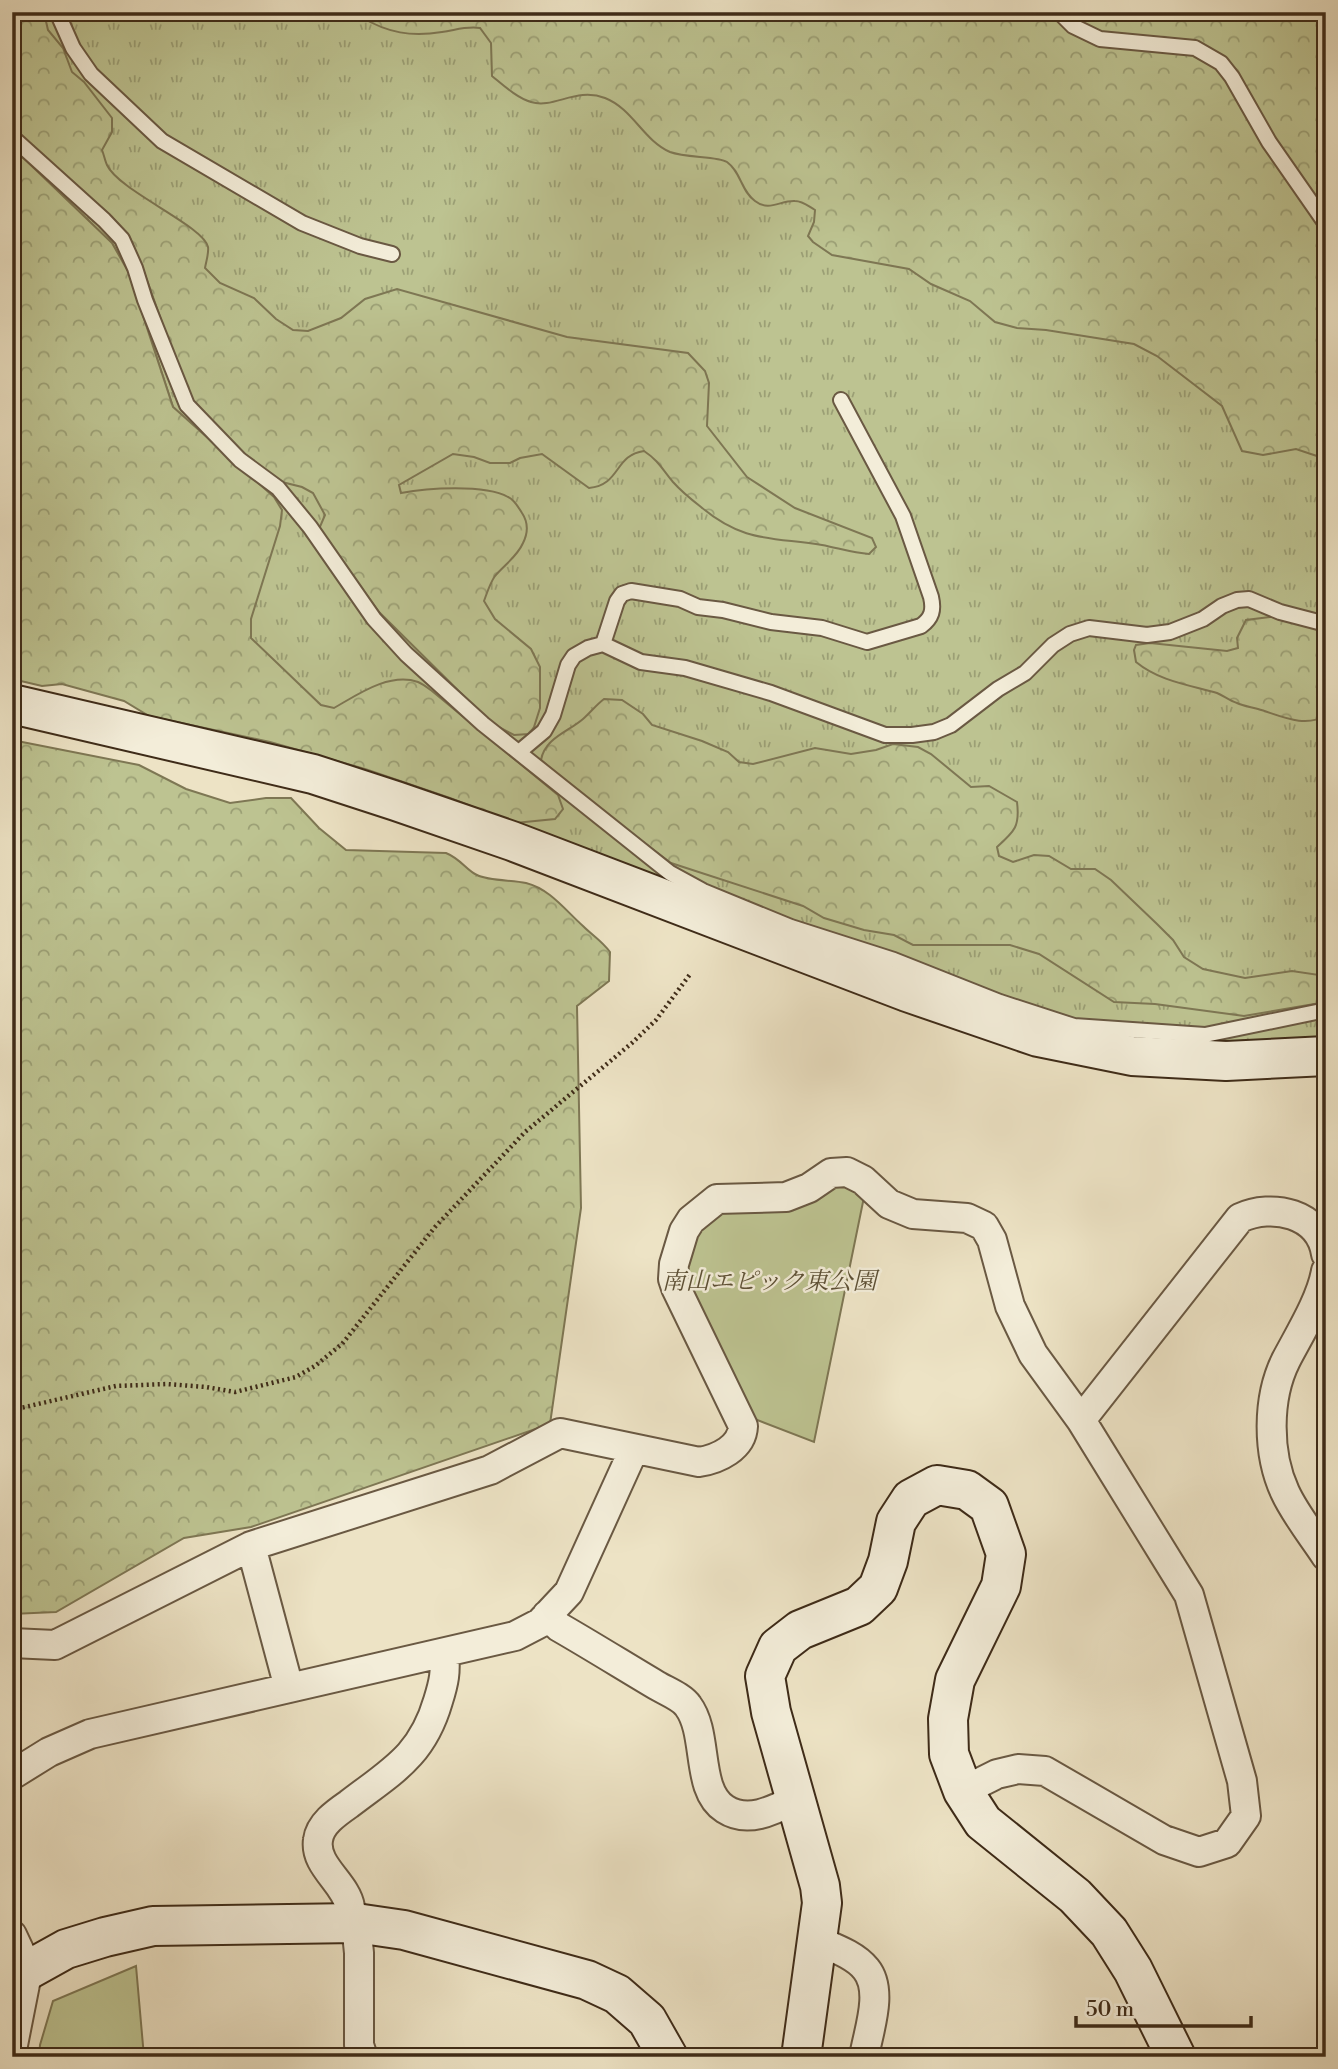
<svg xmlns="http://www.w3.org/2000/svg" width="1338" height="2069" viewBox="0 0 1338 2069" font-family="'Libre Bodoni','Noto Serif JP',serif">
<style>
.grass{fill:url(#grass-tufts);stroke:#7e7754;stroke-width:2}
.forest{fill:url(#forest-crowns);stroke:#7e7754;stroke-width:2}
.park{fill:#bdc391;stroke:#7e7754;stroke-width:2}
.lines{fill:none;stroke-linecap:round;stroke-linejoin:round}
.lane-casing{stroke:#6a5943;stroke-width:18}
.street-casing{stroke:#6a5943;stroke-width:32}
.secondary-casing{stroke:#3e2b18;stroke-width:42}
.path{stroke:#3e2b18;stroke-width:4.5;stroke-dasharray:2 3.5;stroke-linecap:butt}
.lane{stroke:#f3edd9;stroke-width:14}
.street{stroke:#f3edd9;stroke-width:28}
.secondary{stroke:#f3edd9;stroke-width:38}
.labels{text-anchor:middle;stroke-width:5;stroke-linejoin:round;paint-order:stroke}
.park-label{font-size:24px;font-style:italic;fill:#5e5136;stroke:#f3edd9}
</style>
<defs>
<pattern id="grass-tufts" width="24" height="20" patternUnits="userSpaceOnUse" patternTransform="scale(1.75)"><rect width="24" height="20" fill="#bdc391"/><path d="M3 7l-1-3M5 7V3M7 7l1-3M15 17l-1-3M17 17v-4M19 17l1-3" fill="none" stroke="#9b9f75"/></pattern>
<pattern id="forest-crowns" width="20" height="18" patternUnits="userSpaceOnUse" patternTransform="scale(1.75)"><rect width="20" height="18" fill="#bdc391"/><path d="M2 6a3 3 0 1 1 6 0M12 15a3 3 0 1 1 6 0" fill="none" stroke="#9b9f75"/></pattern>
</defs>
<rect width="100%" height="100%" fill="#ede3c5"/>
<filter id="stains"><feTurbulence type="fractalNoise" baseFrequency=".00286" numOctaves="4"/><feColorMatrix values="0 0 0 0 .2 0 0 0 0 .09 0 0 0 0 .02 0 0 0 .5 -.17"/></filter>
<radialGradient id="worn" r=".72"><stop offset=".6" stop-color="#630" stop-opacity="0"/><stop offset="1" stop-color="#630" stop-opacity=".3"/></radialGradient>
<path class="grass" d="M12,12h1314v1032l-112,6 -159,-17 -605,-235 -85,-29 -95,-27 -121,-26 66,-270 -42,-39 -44,-134 -17,-30 -100,-96z"/>
<path class="forest" d="M12,12l28,1 5,4 3,13 15,18 9,24 12,10 28,36v14l-10,18c2,5 3,11 5,15 12,26 97,61 101,82 1,6 -2,15 -3,21l15,15 34,15 22,21 17,11 15,1 33,-13 24,-19 32,-10 170,48 121,16 17,18 4,12 -2,43 40,51 48,31 77,30 4,9 -7,7c-16,-1 -31,-6 -47,-9 -50,-8 -78,-2 -121,-38 -9,-7 -20,-16 -28,-25 -11,-13 -14,-21 -29,-31 -30,4 -23,34 -55,37l-47,-34 -22,4 -10,5h-20l-16,-6 -21,-3 -54,31 2,8c25,-5 84,-9 107,4 5,2 11,11 14,16 6,9 6,20 1,30 -6,14 -19,22 -28,33 -5,7 -8,17 -11,25l11,18 36,30 9,18v41l-6,19 -5,7 -15,1 -23,-12 -112,-111 -60,-83 6,-14 -12,-22 -11,-6 -20,-5 -39,-28 -49,-50 -10,-20 -41,-115 -13,-31 -18,-21 -100,-88z
M360,12h696l13,15 128,25 30,25 35,64 64,92v226l-30,-10 -33,6 -21,-4 -20,-45 -65,-50 -23,-12 -88,-14 -29,-2 -22,-6 -25,-21 -39,-17 -22,-15 -77,-14 -19,-13 -5,-6 6,-14 1,-12c-7,-4 -12,-9 -20,-9 -14,-1 -26,11 -40,0 -14,-10 -14,-29 -28,-39 -9,-6 -41,-4 -57,-10 -27,-12 -37,-43 -65,-54 -29,-11 -51,11 -74,4 -14,-4 -28,-17 -39,-26l-1,-33 -11,-15c-14,-2 -24,2 -38,4 -31,5 -54,1 -81,-15z
M1066,12h260v201l-53,-75 -51,-82 -120,-22 -14,-4z
M12,147l100,96 17,30 44,134 101,90 8,13 -2,16 -29,93v19l70,67 13,3c23,-13 55,-36 84,-26 5,2 10,6 14,9l126,104 5,14 -8,10 -40,4 -65,-25 -85,-29 -95,-27 -121,-26 -25,-15 -62,-17 -20,2 -30,-7z
M1279,616l47,13v86c-21,14 -47,0 -68,-6 -7,-2 -15,-3 -21,-6 -7,-2 -13,-7 -20,-10 -28,-8 -58,-12 -81,-31l-2,-12 2,-5 14,-2 77,8 11,-3 -1,-10 9,-18z
M604,699l18,1 21,14 9,11 50,16 26,11 11,10 14,2 62,-16 36,6 25,-4 17,-6 25,3 13,7 40,33 18,-1 28,16c3,24 -2,29 -20,45l2,9 14,6 21,-7 15,1 22,13h24l16,11 46,44 16,16 11,17 19,12 42,9 47,-7 34,5v26l-82,14 -89,-12 -41,-2 -75,-48 -29,-9h-97l-19,-10 -30,-5 -40,-12 -21,-12 -132,-43 -92,-69 -38,-34c4,-22 27,-28 42,-41 7,-6 13,-14 21,-20z
M12,740l127,25 47,24 44,14 36,-5h25l28,30 27,22 100,3c15,6 21,18 31,22 12,6 35,5 49,8 24,6 39,27 57,43 10,10 18,14 27,26l-1,29 -32,25 4,202 -31,216 -299,103 -67,11 -128,74 -44,2z"/>
<path class="park" d="M834,1180l16,1 14,16 -50,245 -62,-24 -67,-143 9,-40 27,-27z
M136,1966l8,91h-105l1,-12 13,-44z"/>
<g class="lines">
<defs>
<path id="lane" d="M57,12l16,36 18,26 71,67 140,82 58,23 32,8
M1059,12l14,14 27,13 95,9 26,15 11,14 37,65 57,82
M12,137l92,83 18,19 13,29 10,32 42,105 53,55 38,28 32,39 64,92 32,35 77,70 187,149 33,18 88,36 103,33 106,42 74,24 131,9 121,-25
M603,644l14,-43 5,-7 9,-3 49,8 18,8 25,3 48,12 51,6 45,14 54,-16c11,-8 13,-16 10,-29l-28,-81 -62,-116
M519,752l25,-21 9,-16 15,-50 6,-9 14,-8 15,-4 38,18 44,6 86,25 114,42h27l22,-3 17,-7 47,-36 27,-16 28,-28 17,-11 19,-6 58,7 23,-3 33,-13 19,-13 15,-6 12,-1 31,13 46,12"/>
<path id="street" d="M1326,1271c-5,29 -27,64 -40,89 -19,38 -19,93 -1,132 10,22 28,44 41,64
M1081,1420l159,-202c32,-15 80,-5 86,36
M251,1546l38,142
M547,1615l12,12c33,19 65,39 97,58 10,6 26,12 32,21 21,28 7,84 37,103 23,15 49,1 71,-10
M12,1643l43,2 196,-99 239,-76 70,-37 139,29c19,-3 43,-14 44,-36l-67,-138 -3,-9 1,-15 10,-33 7,-11 26,-21 69,-2 23,-9 22,-15 16,-1 16,8 26,24 24,10 54,4 17,8 8,14 18,66 23,48 48,66 108,175 53,186 4,35 -19,27 -28,9 -35,-12 -119,-69 -27,-2 -21,5 -34,17
M12,1775l37,-23 41,-18 425,-98 25,-13 29,-31 65,-143
M349,1923c0,-5 1,-11 1,-16 -4,-24 -36,-41 -32,-67 2,-16 18,-27 31,-36 43,-33 73,-48 89,-103 6,-19 8,-29 6,-48
M356,1923l3,30v92l4,12
M12,1935l16,34 -16,81
M818,1941c16,7 37,14 48,28 18,22 2,63 -2,88"/>
<path id="secondary" d="M12,704l301,70 83,27 116,40 395,151 131,45 94,19 94,5 100,-5
M12,1979l54,-30 39,-12 48,-11 203,-3 48,7 183,50 30,14 30,26 21,37
M801,2057l21,-154 -2,-17 -49,-174 -6,-36 13,-29 22,-17 59,-24 19,-18 10,-27 8,-39 15,-23 26,-14 30,5 22,16 17,48 -5,32 -46,94 -7,39 1,35 14,37 20,31 92,74 34,36 24,38 43,87"/>
</defs>
<use href="#lane" class="lane-casing"/>
<use href="#street" class="street-casing"/>
<use href="#secondary" class="secondary-casing"/>
<path class="path" d="M12,1410l104,-24 51,-2 39,3 29,5 61,-15 19,-11 27,-22 93,-117 90,-95 107,-89 24,-23 35,-47"/>
<use href="#lane" class="lane"/>
<use href="#street" class="street"/>
<use href="#secondary" class="secondary"/>
</g>
<g class="labels">
<g class="park-label">
<text x="769" y="1289">南山エピック東公園</text>
</g>
</g>
<rect width="1338" height="2069" fill="none" stroke="#ede3c5" stroke-width="42"/>
<rect x="14" y="14" width="1310" height="2041" fill="none" stroke="#3e2b18" stroke-width="3.5"/>
<rect x="21" y="21" width="1296" height="2027" fill="none" stroke="#3e2b18" stroke-width="2"/>
<path d="M1076 2016v10h175v-10" fill="none" stroke="#3e2b18" stroke-width="3.5"/>
<text x="1086" y="2016" font-size="21" fill="#3e2b18" stroke="#f3edd9" stroke-width="5" paint-order="stroke">50 m</text>
<rect width="100%" height="100%" filter="url(#stains)"/>
<rect width="100%" height="100%" fill="url(#worn)"/>
</svg>
